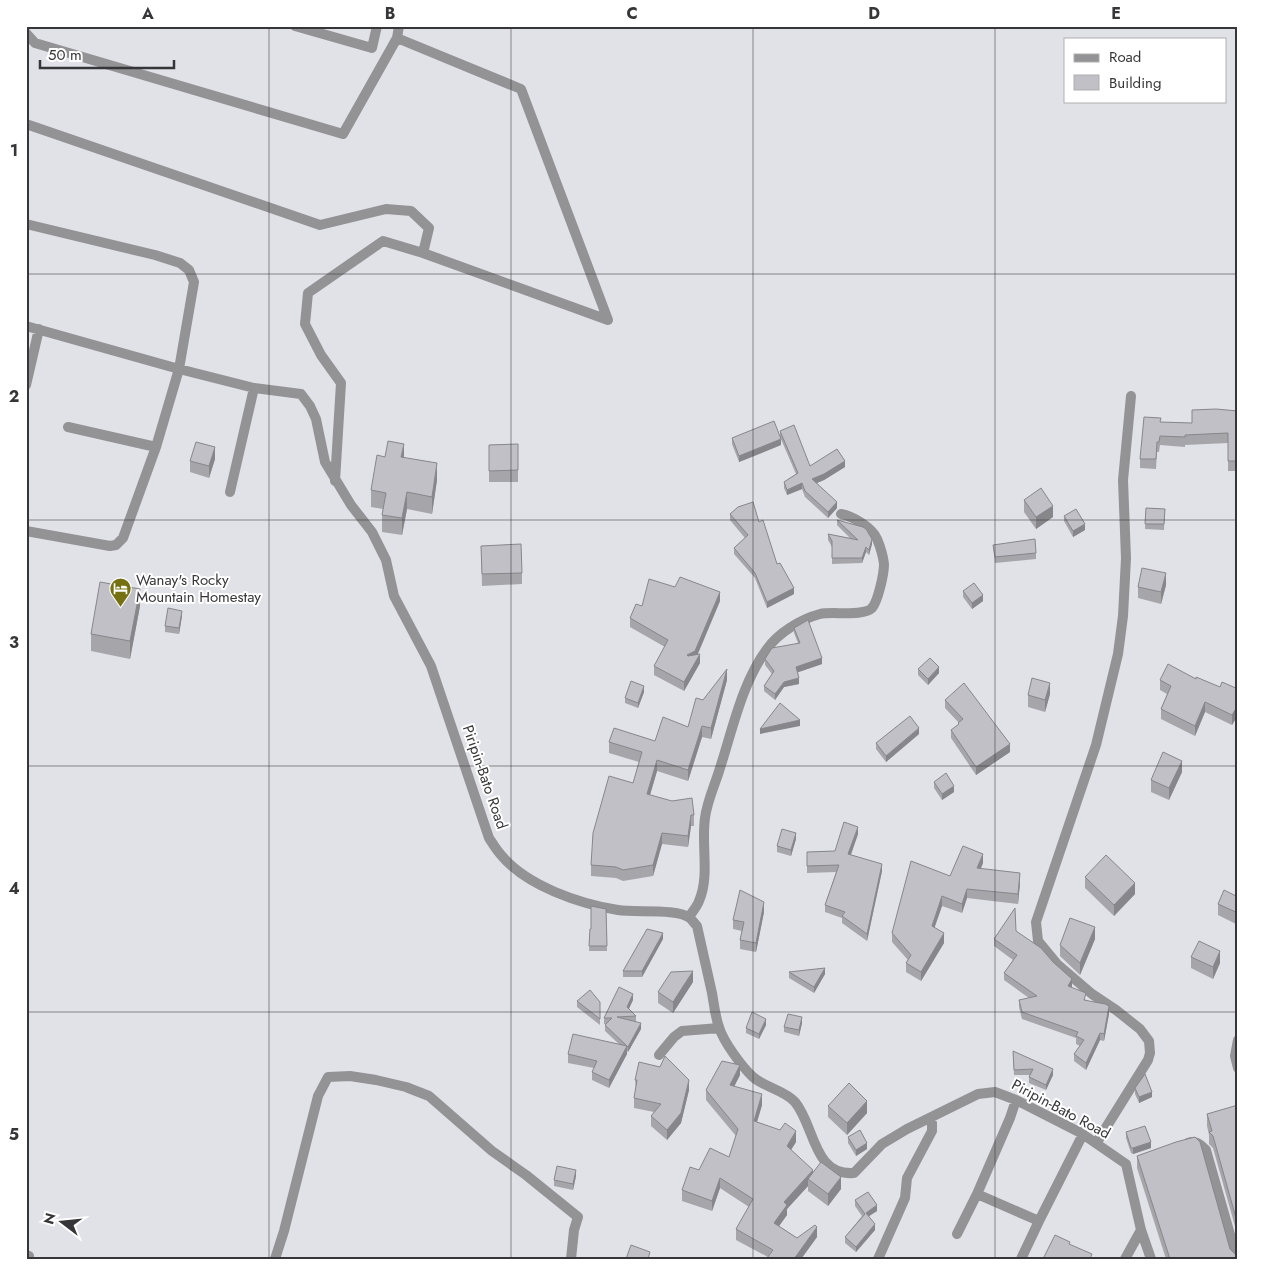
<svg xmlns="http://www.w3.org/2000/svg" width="1264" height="1285" viewBox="0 0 1264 1285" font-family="Jost,sans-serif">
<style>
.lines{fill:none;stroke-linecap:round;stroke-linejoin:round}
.street{stroke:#939396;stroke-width:10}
.wall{fill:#a5a5aa}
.shaded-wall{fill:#86868b}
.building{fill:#c0c0c6;stroke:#86868b}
.grid{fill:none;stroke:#363638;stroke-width:1;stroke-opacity:0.55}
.labels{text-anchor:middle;stroke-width:4;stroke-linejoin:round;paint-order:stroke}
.poi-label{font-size:15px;fill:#363638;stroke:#fff;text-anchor:start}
.street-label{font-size:15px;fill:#363638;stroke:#fff}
.neatline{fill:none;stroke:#363638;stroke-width:2}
.grid-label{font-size:16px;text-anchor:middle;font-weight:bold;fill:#363638}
</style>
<rect width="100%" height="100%" fill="#e1e1e8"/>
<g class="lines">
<path class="street" d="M295,26l77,22 5,-22
M26,33l9,10 308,91 54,-96
M26,124l294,101 66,-16 25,2 18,17 -6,25
M26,224l129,31 25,8 9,7 5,12 -15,87 75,19 47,6 9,12 6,13 9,43 26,43 21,27 14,28 8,36 37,70 58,172c4,6 8,13 13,18 25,30 78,48 116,54 17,3 59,-2 72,8 2,2 5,6 7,8 5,23 10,45 15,67 2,11 3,23 7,34 4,14 23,40 34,50 11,10 33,14 42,25 20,24 18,74 59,71l28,-29 25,-15 71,-35 17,-2 21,8 65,33 45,31
M26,326l153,43 -23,78 -33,91 -7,7 -6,1 -84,-15
M26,385l13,-56
M68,427l88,20
M335,481l6,-98 -20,-28 -16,-31 3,-31 75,-52 40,12 185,67 -87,-231 -124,-51 2,-12
M230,492l24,-104
M689,917c3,-5 8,-10 10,-16 11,-25 2,-56 6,-83 2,-17 10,-33 15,-50 13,-40 22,-85 47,-119 11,-16 34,-30 53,-35 12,-3 43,3 52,-6 6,-7 12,-34 12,-44 -1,-8 -4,-18 -7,-25 -5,-12 -25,-23 -36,-25
M1238,1040l-3,16 3,12
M659,1055l15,-18 8,-6 37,-3
M1097,1142l51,-82 2,-7 -1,-12 -9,-12 -24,-19 -24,-16 -35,-30 -19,-23 -2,-19 60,-177 22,-91 5,-38 3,-58 -3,-78 8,-84
M1188,1143c8,-3 12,1 18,7l31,109
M1126,1164l15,66 10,29
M977,1194l62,27
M957,1234l20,-40 33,-76 6,-18
M26,1255l3,1
M275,1259l9,-28 34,-135 10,-19 22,-1 26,4 30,7 23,9 63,55 34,24 52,42 -4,13 -3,29
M878,1259l27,-61 2,-20 25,-47v-8l-2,-5
M1021,1259l18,-38 42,-83v-5
M1125,1259l16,-29"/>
</g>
<path class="wall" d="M1192,410l46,1v60h-10v-28l-43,2v2l-25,-2 -1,7h-2l-1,17 -16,-1v-9l21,-37 31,1z
M780,431l30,35 35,1 -21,13 -7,3 20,25 -9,10 -23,-21 -3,-8 -15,6 -3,-7v-6l12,-8 -16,-37z
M732,438l49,7 -42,17 -7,-18z
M518,444v38h-29v-37z
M385,457h19l33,23 -5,34 -25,-5 -5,26 -20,-3v-17l1,-6 -12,-2v-17z
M215,459l-6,19 -19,-6v-11z
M1024,500l29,17 -17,12 -12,-17z
M1146,508l19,1 -1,21 -19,-1z
M730,514l29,8 18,42 17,30 -27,14 -12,-30 -21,-24v-6l11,-10 -15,-18z
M1064,516l21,14 -12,7 -9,-16z
M837,520l35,24 -3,11 -3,-3 -4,11 -30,1v-17l-4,-7v-6l22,4 -13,-13z
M993,545l43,8v6l-41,4z
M481,546l41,27v11l-40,2z
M1166,585l-5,19 -23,-6v-11z
M963,591l20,10 -11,8 -9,-12z
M720,601l-22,53 2,9 -16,28 -30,-16v-9l11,-19 -35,-20v-9z
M140,606l-10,53 -39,-8v-17z
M182,616l-3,18 -14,-2v-6z
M794,628l28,36 -24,8 1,12 -15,3 -9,13 -11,-9v-5l8,-12 -7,-9v-6l33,-16 -4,-10z
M918,669l21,4 -11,12 -10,-10z
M727,680l-16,59 -9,-2 -14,44 -31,-10 -7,24 44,20v11h-3l-3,21 -26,-3 -9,32 -30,5 -7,-3 -25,-2v-11l42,-82 6,-21 -30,-9v-11l46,-1 33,-14 15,-27z
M1160,680l78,9v31h-3l-3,5 -27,-13 -10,24 -34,-17v-10l6,-15 -7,-4z
M644,692l-6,16 -13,-5v-5z
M1050,694l-5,18 -17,-5v-12z
M945,700l65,52 -34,23 -25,-37v-8l7,-5 1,-2 -14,-15z
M919,734l-33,28 -10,-13v-6z
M1182,772l-13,28 -18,-8v-12z
M934,782l20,10 -12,8 -8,-12z
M858,834l-7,21 31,16 -15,70 -25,-18v-5l-17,-6v-7l11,-33 -29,1v-21l28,-1z
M796,839l-5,17 -14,-4v-6z
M983,863l-3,6 40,14 -2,21 -51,-6 -5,15 -20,-7 -8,22 10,15 -23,38 -15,-9v-9l2,-3 -16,-18v-9l58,-57z
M1085,877l50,17 -21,22 -29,-28z
M1238,897v28l-20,-10v-11z
M606,909l1,42h-18l1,-22h1z
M764,912l-8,40 -16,-3v-9l2,-9 -9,-2v-9z
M1016,931l56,55v2l14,12 23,14 -5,27 -4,-1 -14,30 -12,-9v-7l6,-8 -4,-2v-6l-54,-19 -3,-12v-7l10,-2 -25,-18v-7l9,-13 -19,-14v-7z
M663,939l-21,38h-19v-6z
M1095,939l-15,36 -20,-19v-11z
M1191,957l29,6 -7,16 -22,-11z
M789,972l36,2 -11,19 -25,-15z
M693,982l-20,31 -15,-10v-11z
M633,1000l-4,9 7,7v6l5,7 -13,23 -1,-1v3l-18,34 -17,-8v-8l2,-4 -26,-5v-9l52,-9 -15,-14v-6l1,-1h-2v-6z
M577,1001l23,1v23l-23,-18z
M802,1023l-3,13 -15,-4v-5z
M766,1025l-7,14 -13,-6v-5z
M1013,1051l40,24 -7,15 -17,-7v-6l1,-2h-16z
M740,1075l-6,11 28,19 -5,17 39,20 -5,8 22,23 28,16 -13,17 -20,-15v-5l-21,23v6l-8,11 18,12 20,-1 -16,22h-34l1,-2 -32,-17v-11l13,-22 -29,-19 -8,23 -30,-10v-11l17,-20 30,-13 7,-21 -30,-36v-10z
M635,1080l54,10 -8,33 -14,17 -16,-14v-10l3,-4 -20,-4v-10l2,-8z
M1135,1088l17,9 -13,6 -4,-9z
M1238,1105v132l-25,-89 -4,-4v-9l-2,-9v-12z
M828,1106l39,7 -20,22 -19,-18z
M1126,1132l25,16 -18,6 -2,-1 -5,-15z
M848,1137l19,12 -11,7 -8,-13z
M1137,1156l93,93 8,10h-72l-29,-91z
M576,1176l-3,14 -19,-4v-6z
M855,1200l22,11 -8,5 6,14 -19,22 -11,-9v-6l17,-21 -7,-10z"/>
<path class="shaded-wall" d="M781,439v6l-42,17v-6z
M404,444v17l-3,-4z
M215,447v12l-6,19v-12z
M845,461v6l-21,13 -12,5v-6z
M437,463v17l-5,34v-17z
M802,483v6l-15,6v-5z
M407,492v17l-5,26v-17z
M837,502v6l-9,10v-6z
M1053,506v11l-17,12v-12z
M1085,524v6l-12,7v-6z
M872,539v5l-3,11v-5z
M866,547v5l-4,11v-5z
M1166,573v12l-5,19v-12z
M794,588v6l-27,14v-6z
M140,589v17l-10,53v-18z
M720,592v9l-25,59 -8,3v-8z
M983,595v6l-11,8v-6z
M182,611v5l-3,18v-6z
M700,654v9l-16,28v-9z
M822,658v6l-26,9v-6z
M939,667v6l-11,12v-6z
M727,669v11l-16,59v-11z
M799,678v6l-15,3 -9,13v-6l9,-12z
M1050,683v11l-5,18v-12z
M644,686v6l-6,16v-5z
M1205,702v10l-10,24v-10z
M1235,710v10l-3,5v-10z
M800,720v6l-40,8v-5z
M702,726v11l-14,44v-11z
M919,728v6l-33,28v-6z
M1010,744v8l-34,23v-8z
M657,760v11l-10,34v-11z
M1182,761v11l-13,28v-12z
M954,786v6l-12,8v-6z
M691,815v11l-3,21v-11z
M858,827v7l-10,28v-8z
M662,833v11l-9,32v-11z
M796,833v6l-5,17v-6z
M983,854v9l-6,15v-10z
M882,864v7l-15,70v-7z
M1020,873v10l-2,21v-10z
M1135,883v11l-21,22v-11z
M967,889v9l-5,15v-9z
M942,896v10l-10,29v-9z
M764,902v10l-8,40v-9z
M1095,927v12l-15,36v-12z
M663,933v6l-21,38v-6z
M944,933v10l-23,38v-9z
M1220,951v12l-7,16v-12z
M825,968v6l-11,19v-6z
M693,971v11l-20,31v-11z
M1072,979v7l-4,7v-7z
M633,994v6l-6,12v-5z
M1109,1006v8l-5,27v-7z
M802,1017v6l-3,13v-6z
M766,1019v6l-7,14v-5z
M641,1023v6l-13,23v-5z
M1100,1033v7l-14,30v-7z
M627,1046v8l-18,34v-8z
M740,1065v10l-10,20v-10z
M1053,1069v6l-7,15v-5z
M689,1080v10l-8,33 -14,17v-10z
M1152,1092v5l-13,6v-6z
M762,1094v11l-8,27v-11z
M867,1101v12l-20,22v-12z
M796,1131v11l-9,14v-10z
M1151,1142v6l-18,6v-6z
M867,1143v6l-11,7v-6z
M576,1170v6l-3,14v-6z
M813,1170v10l-5,-1v7l-21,23v6l-13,18v-10l10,-21z
M841,1177v12l-13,17v-12z
M720,1178v10l-8,23v-10z
M877,1205v6l-11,7v-5z
M875,1224v6l-19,22v-5z
M817,1227v10l-16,22h-7z"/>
<path class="building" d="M1216,409l22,2v50h-10v-28l-43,2v2l-25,-1 -1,6h-2l-1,17h-16l4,-42 17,1 -1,4 32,1v-13z
M774,421l7,18 -42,17 -7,-18z
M794,425l16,41 27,-17 8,12 -21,13 -12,5 25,23 -9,10 -23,-21 -3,-8 -15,7 -3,-8 14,-9 -18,-42z
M388,441l16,3 -3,13 36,6 -5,34 -25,-5 -5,26 -20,-3 4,-22 -15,-3 6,-35 8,2z
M196,442l19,5 -6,19 -19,-5z
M518,444v26l-29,1v-26z
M1041,488l12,18 -17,11 -12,-17z
M753,502l6,20 4,-2 14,44 3,-1 14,25 -27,14 -12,-29 -21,-25 14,-13 -18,-21 8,-7z
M1146,508l19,1 -1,15h-19z
M1076,509l9,15 -12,7 -9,-15z
M837,520l26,7 3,2 6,10 -3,11 -3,-3 -4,11h-30v-17l-4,-7 30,6z
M1035,539l1,14 -41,4 -2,-12z
M521,544l1,29 -40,1 -1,-28z
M1142,568l24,5 -5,19 -23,-5z
M680,577l40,15 -25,59 -8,4 1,1 12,-2 -16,28 -30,-16 14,-26 -38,-22 6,-14 6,2 7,-27 26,8z
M100,582l40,7 -10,52 -39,-7z
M974,583l9,12 -11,8 -9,-12z
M168,608l14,3 -3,17 -14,-2z
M808,620l14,38 -26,9 3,11 -15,4 -9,12 -11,-8 10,-15 -9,-12 7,-11 28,-5 -6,-15z
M930,658l9,9 -11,12 -10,-10z
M1168,664l28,15v-2l24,10 2,-5 16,7v21h-3l-3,5 -27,-13 -10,24 -34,-17 10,-23 -11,-6z
M727,669l-16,59 -9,-2 -14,44 -31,-10 -10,34 25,7 20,-3 2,17h-3l-3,21 -26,-3 -9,32 -30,5 -7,-3 -25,-2 2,-32 16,-57 24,7 9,-31 -33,-10 5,-14 41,13 8,-24 25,10 8,-29 7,2z
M1032,678l18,5 -5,17 -17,-5z
M631,681l13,5 -6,17 -13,-5z
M964,683l46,61 -34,23 -25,-37 8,-6 -1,-1 5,-4 -18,-19z
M780,703l20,17 -40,9z
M910,716l9,12 -33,28 -10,-13z
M1163,752l19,9 -13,27 -18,-8z
M946,773l8,13 -12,8 -8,-12z
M844,822l14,5 -10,27 34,10 -15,70 -25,-18 3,-4 -20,-7 14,-40 -32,1v-14l28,-1z
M782,829l14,4 -5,17 -14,-4z
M963,846l20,8 -6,14 43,5 -2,21 -51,-5 -5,15 -20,-8 -10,30 12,7 -23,39 -15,-9 5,-8 -19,-22 19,-72 39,15z
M1106,855l29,28 -21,22 -29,-28z
M740,890l24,12 -8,41 -16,-3 4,-18 -11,-2z
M1224,890l14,7v16l-20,-9z
M591,906l15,3 1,37h-18l1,-17h1z
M1015,908l1,23 25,17 12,14 19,17 -4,7 18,7 -2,7 21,4 4,2 -5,28 -4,-1 -14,30 -12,-9 10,-14 -8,-4 2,-4 -56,-20 -3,-12 18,-4 -33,-23 13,-18 -23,-16z
M1070,918l25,9 -15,36 -20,-18z
M647,929l16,4 -21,38h-19z
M1199,941l21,10 -7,16 -22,-10z
M825,968l-11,19 -25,-15z
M693,971l-20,31 -15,-10 13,-20z
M619,987l14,7 -6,13 9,9 -19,1 24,6 -13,24 -23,-22 7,-7h-8z
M590,990l10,12v17l-23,-18z
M752,1012l14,7 -7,15 -13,-6z
M788,1014l14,3 -3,13 -15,-3z
M573,1034l54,12 -18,34 -17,-8 5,-11 -29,-7z
M1013,1051l40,18 -7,16 -17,-8 4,-8 -19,1z
M665,1056l24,24 -8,33 -14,17 -16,-14 10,-12 -27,-6 3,-18h-2l4,-18 21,5z
M722,1061l18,4 -10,20 32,9 -8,27 26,9 5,-7 11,8 -9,15 26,24 -29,32 3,3 -13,18 23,15 18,-13 2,2 -23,32h-26l-1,-1 6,-8 -37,-21 17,-30 -33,-21 -8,23 -30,-11 8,-23 9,3 11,-22 19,9 9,-28 -32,-39z
M1145,1074l7,18 -13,5 -4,-9z
M849,1083l18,18 -20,22 -19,-17z
M1238,1105v120l-25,-89 -4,-4 3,-1 -5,-17z
M1145,1126l6,16 -18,6h-2l-5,-16z
M860,1130l7,13 -11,7 -8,-13z
M1195,1137l5,5 30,107 5,5h3v5h-68l-33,-103 39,-14z
M821,1162l20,15 -13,17 -20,-15z
M557,1166l19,4 -3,14 -19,-4z
M868,1192l9,13 -11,8 9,11 -19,23 -11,-10 20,-23 -10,-14z
M1055,1235l15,7 -1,2 23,10 -2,5h-47z
M631,1245l19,7 -2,7h-22z"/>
<path class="grid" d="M269,26v1233M511,26v1233M753,26v1233M995,26v1233M26,274h1212M26,520h1212M26,766h1212M26,1012h1212"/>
<defs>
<symbol id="hotel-pin" viewBox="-11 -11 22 30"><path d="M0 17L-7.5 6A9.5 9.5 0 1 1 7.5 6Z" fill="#757112" stroke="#fff"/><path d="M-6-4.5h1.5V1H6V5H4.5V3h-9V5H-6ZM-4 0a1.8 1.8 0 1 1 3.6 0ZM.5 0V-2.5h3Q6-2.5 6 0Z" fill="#fff"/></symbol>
</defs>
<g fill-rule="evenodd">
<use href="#hotel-pin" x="108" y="576" width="25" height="34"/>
</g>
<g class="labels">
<g class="poi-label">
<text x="136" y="585">Wanay's Rocky<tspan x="136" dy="17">Mountain Homestay</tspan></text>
</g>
<g class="street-label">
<text transform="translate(485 777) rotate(71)" y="5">Piripin-Bato Road</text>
<text transform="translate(1061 1109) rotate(28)" y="5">Piripin-Bato Road</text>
</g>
</g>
<rect width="1264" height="1285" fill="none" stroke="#ffffff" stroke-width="55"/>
<rect x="1064" y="38" width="162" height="65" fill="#ffffff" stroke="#afafaf"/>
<rect x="1074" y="54" width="25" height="8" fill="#939396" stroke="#afafaf"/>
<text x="1109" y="62" font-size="15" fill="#363638">Road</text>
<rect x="1074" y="75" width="25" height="15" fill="#c0c0c6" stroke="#afafaf"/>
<text x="1109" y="88" font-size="15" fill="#363638">Building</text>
<g transform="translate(62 1222) rotate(286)" stroke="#ffffff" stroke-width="4" paint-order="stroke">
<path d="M0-4L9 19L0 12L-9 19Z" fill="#363638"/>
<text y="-8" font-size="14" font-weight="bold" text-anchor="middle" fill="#363638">N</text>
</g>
<path d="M40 60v8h134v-8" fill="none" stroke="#363638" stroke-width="2.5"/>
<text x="48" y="60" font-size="15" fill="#363638" stroke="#ffffff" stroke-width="4" paint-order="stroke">50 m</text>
<rect x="28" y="28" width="1208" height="1230" class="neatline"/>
<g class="grid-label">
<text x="148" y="19">A</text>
<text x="390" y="19">B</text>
<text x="632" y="19">C</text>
<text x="874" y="19">D</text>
<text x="1116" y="19">E</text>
<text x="14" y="156">1</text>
<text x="14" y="402">2</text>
<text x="14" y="648">3</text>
<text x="14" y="894">4</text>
<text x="14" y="1140">5</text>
</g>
</svg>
